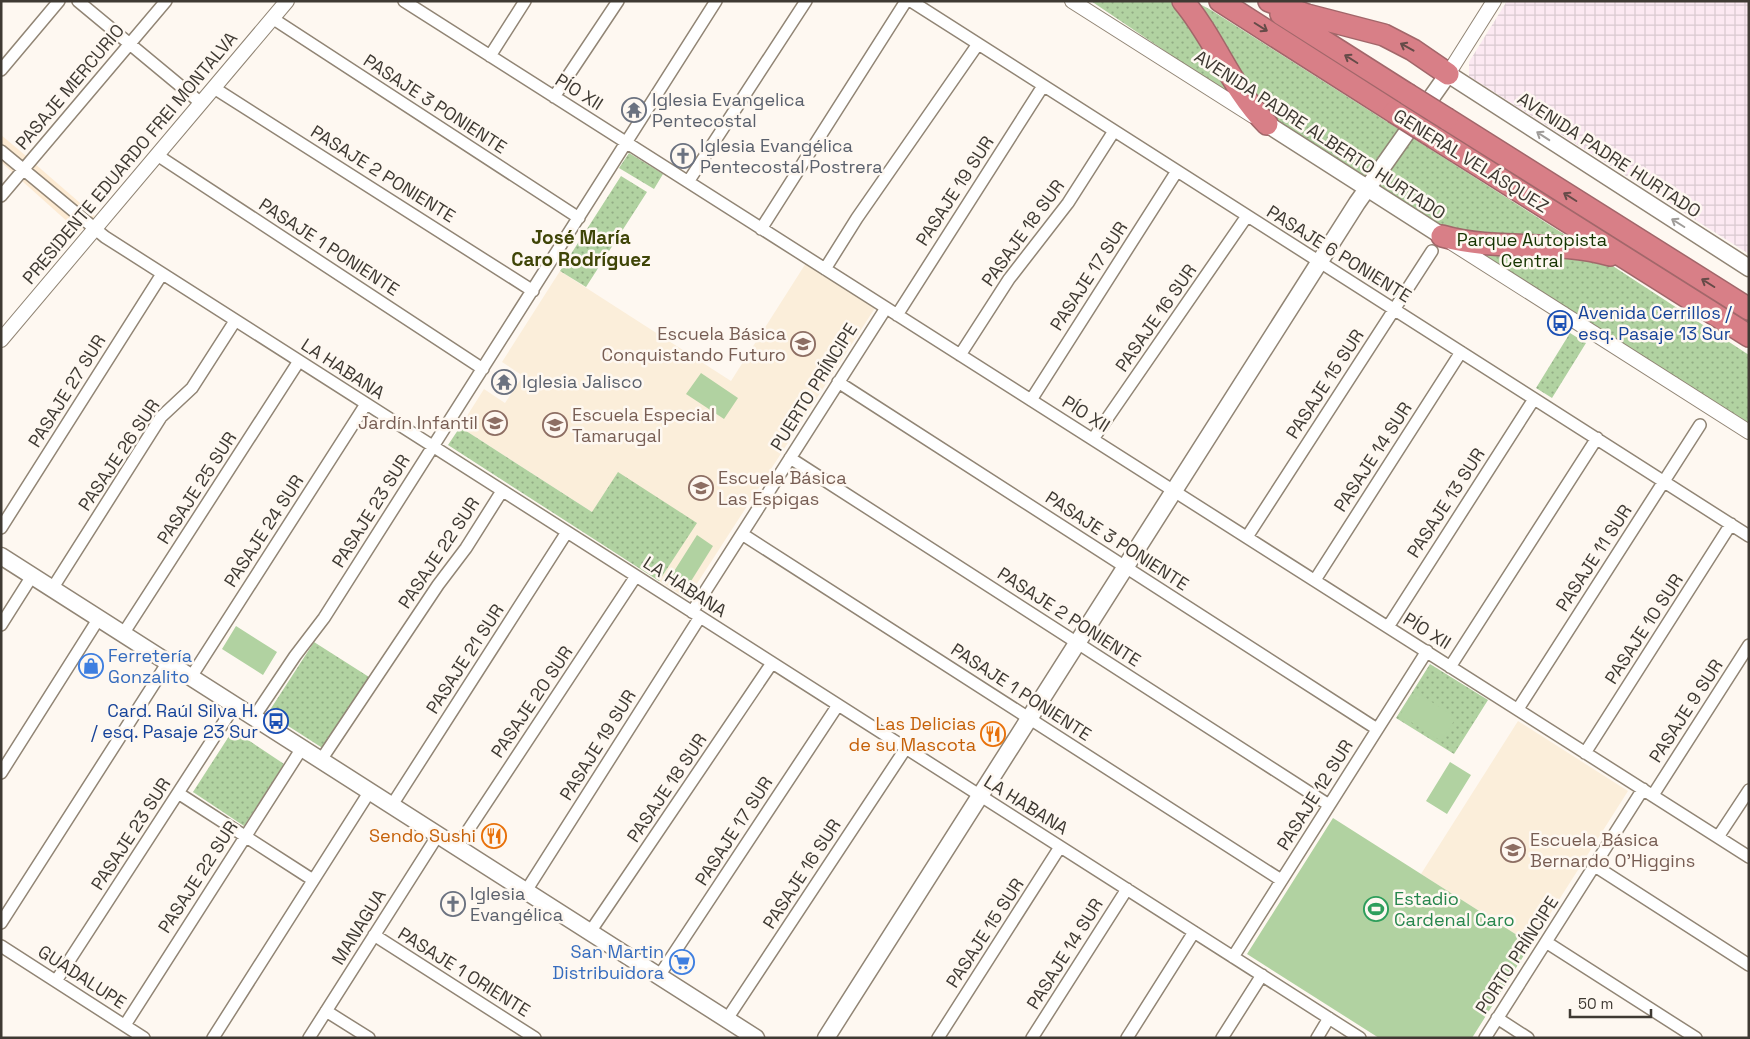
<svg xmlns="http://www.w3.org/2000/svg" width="1750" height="1039" viewBox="0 0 1750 1039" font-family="'Space Grotesk',sans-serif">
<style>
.built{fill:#fdebd3}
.industrial{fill:url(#industrial-grid)}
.education{fill:#fbeeda}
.green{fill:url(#green-dots)}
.pitch{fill:#b1d2a1}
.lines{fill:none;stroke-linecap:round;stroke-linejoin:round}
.minor-casing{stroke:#918575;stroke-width:14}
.tertiary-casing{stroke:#918575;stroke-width:16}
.secondary-casing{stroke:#918575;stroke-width:19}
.motorway-casing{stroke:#a2676a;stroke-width:24}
.minor{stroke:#fff;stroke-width:11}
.tertiary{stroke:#fff;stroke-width:14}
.secondary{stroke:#fff;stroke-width:16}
.motorway{stroke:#d87f87;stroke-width:21}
.motorway-bridge-casing{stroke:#a2676a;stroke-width:24;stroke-linecap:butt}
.motorway-bridge{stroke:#d87f87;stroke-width:21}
.oneway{stroke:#654b48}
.oneway2{stroke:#9f9c99}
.labels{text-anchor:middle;stroke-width:5;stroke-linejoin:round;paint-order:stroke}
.street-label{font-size:18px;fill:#3f3a33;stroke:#fef8f1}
.worship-label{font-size:18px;fill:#5b616d;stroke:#fef8f1;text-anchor:start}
.park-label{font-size:18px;fill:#163401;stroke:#fef8f1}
.transit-label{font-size:18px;fill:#164399;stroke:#fef8f1;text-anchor:start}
.education-label{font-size:18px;fill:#785e54;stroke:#fef8f1;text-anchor:start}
.shop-label{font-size:18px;fill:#366cbe;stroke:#fef8f1;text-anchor:start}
.food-label{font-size:18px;fill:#c56008;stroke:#fef8f1;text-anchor:end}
.leisure-label{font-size:18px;fill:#27864d;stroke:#fef8f1;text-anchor:start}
.neighbourhood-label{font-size:19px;font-weight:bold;fill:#3f4507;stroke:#fef8f1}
</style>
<defs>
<pattern id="industrial-grid" width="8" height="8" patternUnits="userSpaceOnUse" patternTransform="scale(1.25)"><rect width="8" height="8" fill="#fce9f2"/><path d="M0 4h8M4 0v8" fill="none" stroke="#d9c9d0"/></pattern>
<pattern id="green-dots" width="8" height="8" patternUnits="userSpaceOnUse" patternTransform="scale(1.25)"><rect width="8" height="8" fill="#b1d2a1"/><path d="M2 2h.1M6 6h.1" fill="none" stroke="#91ab84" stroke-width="1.8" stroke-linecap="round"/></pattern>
</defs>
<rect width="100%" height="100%" fill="#fef8f1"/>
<path class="built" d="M1,135l18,15 76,66 -16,16 -78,-70z"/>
<path class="industrial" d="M1507,1h242v253l-280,-178v-14z"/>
<path class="education" d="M806,263l69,45 -188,291 -28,-18 37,-59 -104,-10 -132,-85 24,-38 21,14 18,-27 -21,-14 58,-91 171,110z
M1518,721l110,70 -97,153 -110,-70z"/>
<path class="green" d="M1091,1h103l17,9 359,228 179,117v69l-507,-321z
M629,153l34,21 -9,15 -35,-21z
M621,176l26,16 -61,95 -26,-16z
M1570,333l16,10 -34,55 -16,-10z
M460,427l132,85 26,-40 79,51 -38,58 -211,-136z
M314,642l55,35 -45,72 -56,-36z
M1430,664l58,36 -34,54 -58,-36z
M233,730l51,34 -40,62 -51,-34z"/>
<path class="pitch" d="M701,373l37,25 -14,21 -38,-25z
M697,535l16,11 -25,40 -17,-10z
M236,626l41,26 -14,23 -41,-26z
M1415,691l41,27 -15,23 -41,-26z
M1450,762l21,13 -24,39 -21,-13z
M1333,818l198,126 -59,94h-93l-132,-84z"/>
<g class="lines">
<defs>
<path id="minor" d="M78,1l123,102
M404,1l1345,856
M911,1l838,535
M272,18l307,200
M490,56l35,-55
M1,70l58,-69
M214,88l319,203
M554,97l64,-96
M1,151l104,86 1255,801
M157,155l326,214
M688,182l118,-181
M1,196l165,-195
M761,229l145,-228
M825,269l32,-51 121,-174
M897,315l146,-229
M960,355l49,-76 59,-76 46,-72
M838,382l539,347
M1031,400l146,-229
M1093,439l154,-223
M790,458l539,347
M1,528l161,-254
M742,534l539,346
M1247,537l185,-286
M1315,580l146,-228
M52,589l109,-172 31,-29 43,-67
M692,612l194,-304
M1,625l31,-49
M1388,627l146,-228
M123,634l176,-273
M1450,667l147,-229
M191,677l175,-273
M1518,709l182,-284
M254,717l41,-61 29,-38 392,-617
M1585,753l146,-229
M321,760l117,-175 28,-37 36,-57
M1,773l98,-155
M178,793l135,87
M1653,795l96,-150
M392,805l175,-273
M1718,837l31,-47
M457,847l179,-271
M1595,866l154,99
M526,891l174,-274
M1,923l167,-261
M590,932l182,-269
M374,935l161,103
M1546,942l150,96
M1,946l143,92
M1233,957l194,-306
M659,976l179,-271
M56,981l179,-276
M326,1011l43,27
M1497,1018l31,20
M727,1019l179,-271
M125,1025l177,-277
M213,1038l157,-247
M309,1038l129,-203
M938,1038l122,-191
M1032,1038l95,-149
M1127,1038l67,-106
M1222,1038l40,-63
M1317,1038l12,-20
M1485,1038l158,-249"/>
<path id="tertiary" d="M1072,1l181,115
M1448,74l46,-73
M1452,243l297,189
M1,340l286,-339"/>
<path id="secondary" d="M1267,124l175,112
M1,556l755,482
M826,1038l531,-835 91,-129 301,194"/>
<path id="motorway" d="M1183,1c33,39 48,87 84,123
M1220,1l174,111
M1269,1l38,14 77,20 29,15 35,24
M1281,14l126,80
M1447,119l302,190
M1435,138l314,198
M1442,236c55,16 113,3 168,19"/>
</defs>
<use href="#minor" class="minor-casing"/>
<use href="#tertiary" class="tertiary-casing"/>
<use href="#secondary" class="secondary-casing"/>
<use href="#motorway" class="motorway-casing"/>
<use href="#minor" class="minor"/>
<use href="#tertiary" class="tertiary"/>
<use href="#secondary" class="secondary"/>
<use href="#motorway" class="motorway"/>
<defs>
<path id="motorway-bridge" d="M1407,94l40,25
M1394,112l41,26"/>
</defs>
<use href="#motorway-bridge" class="motorway-bridge-casing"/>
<use href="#motorway-bridge" class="motorway-bridge"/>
</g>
<defs><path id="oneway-shaft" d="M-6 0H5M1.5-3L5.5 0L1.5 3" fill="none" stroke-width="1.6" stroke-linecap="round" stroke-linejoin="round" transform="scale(1.25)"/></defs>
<g class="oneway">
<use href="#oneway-shaft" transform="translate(1261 27) rotate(32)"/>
<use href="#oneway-shaft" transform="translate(1407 47) rotate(-151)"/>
<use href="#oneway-shaft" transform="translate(1351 59) rotate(-148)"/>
<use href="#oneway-shaft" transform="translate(1570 197) rotate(-148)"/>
<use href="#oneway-shaft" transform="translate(1708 283) rotate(-148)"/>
</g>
<g class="oneway2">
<use href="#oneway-shaft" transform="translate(1543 136) rotate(-147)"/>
<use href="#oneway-shaft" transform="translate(1678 223) rotate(-148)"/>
</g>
<defs>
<symbol id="temple-ring" viewBox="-11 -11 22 22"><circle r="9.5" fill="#fef8f1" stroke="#6b7280" stroke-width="1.5"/><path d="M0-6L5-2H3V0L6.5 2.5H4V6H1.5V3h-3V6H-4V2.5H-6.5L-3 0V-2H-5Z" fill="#6b7280"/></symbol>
<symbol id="church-ring" viewBox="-11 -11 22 22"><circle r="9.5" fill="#fef8f1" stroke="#6b7280" stroke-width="1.5"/><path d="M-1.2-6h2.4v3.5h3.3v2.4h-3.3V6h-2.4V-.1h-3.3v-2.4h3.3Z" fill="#6b7280"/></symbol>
<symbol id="bus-ring" viewBox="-11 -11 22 22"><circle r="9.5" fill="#fef8f1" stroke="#1a4fb4" stroke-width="1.5"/><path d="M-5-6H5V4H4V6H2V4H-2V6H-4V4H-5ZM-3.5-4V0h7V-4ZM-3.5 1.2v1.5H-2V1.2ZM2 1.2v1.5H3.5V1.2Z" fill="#1a4fb4"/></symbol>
<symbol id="school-ring" viewBox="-11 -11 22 22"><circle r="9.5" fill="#fef8f1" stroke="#8d6e63" stroke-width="1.5"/><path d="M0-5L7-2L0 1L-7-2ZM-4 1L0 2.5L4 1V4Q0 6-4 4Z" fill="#8d6e63"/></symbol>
<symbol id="shop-ring" viewBox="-11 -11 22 22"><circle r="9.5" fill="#fef8f1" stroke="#3f7fe0" stroke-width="1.5"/><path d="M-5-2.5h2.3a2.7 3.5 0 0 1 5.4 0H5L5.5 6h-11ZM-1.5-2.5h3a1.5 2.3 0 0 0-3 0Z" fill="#3f7fe0"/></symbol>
<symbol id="restaurant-ring" viewBox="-11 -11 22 22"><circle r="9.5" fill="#fef8f1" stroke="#e8710a" stroke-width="1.5"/><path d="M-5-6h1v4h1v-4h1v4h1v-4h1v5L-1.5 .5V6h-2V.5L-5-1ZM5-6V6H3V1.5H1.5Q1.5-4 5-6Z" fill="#e8710a"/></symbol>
<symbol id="stadium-ring" viewBox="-11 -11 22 22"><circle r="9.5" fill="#fef8f1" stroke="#2e9e5b" stroke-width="1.5"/><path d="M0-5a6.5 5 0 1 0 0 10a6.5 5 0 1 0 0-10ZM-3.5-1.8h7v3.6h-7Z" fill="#2e9e5b"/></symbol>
<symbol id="supermarket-ring" viewBox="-11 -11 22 22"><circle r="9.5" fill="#fef8f1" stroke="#3f7fe0" stroke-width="1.5"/><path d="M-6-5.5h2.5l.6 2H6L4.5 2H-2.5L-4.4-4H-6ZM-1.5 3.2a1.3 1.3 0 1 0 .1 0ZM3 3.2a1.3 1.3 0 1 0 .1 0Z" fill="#3f7fe0"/></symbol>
</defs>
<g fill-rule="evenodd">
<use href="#temple-ring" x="620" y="96" width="28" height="28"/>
<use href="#church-ring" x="669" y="142" width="28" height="28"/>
<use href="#bus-ring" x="1546" y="309" width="28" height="28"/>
<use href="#school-ring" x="789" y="330" width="28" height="28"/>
<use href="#temple-ring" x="490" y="368" width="28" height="28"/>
<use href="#school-ring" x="481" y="409" width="28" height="28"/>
<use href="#school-ring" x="541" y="411" width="28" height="28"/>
<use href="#school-ring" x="687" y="474" width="28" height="28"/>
<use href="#shop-ring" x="77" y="652" width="28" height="28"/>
<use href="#bus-ring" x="262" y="707" width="28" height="28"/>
<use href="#restaurant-ring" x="979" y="720" width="28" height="28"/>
<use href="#restaurant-ring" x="480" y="822" width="28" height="28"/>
<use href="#school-ring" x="1499" y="836" width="28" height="28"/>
<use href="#church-ring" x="439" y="890" width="28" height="28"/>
<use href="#stadium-ring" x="1362" y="895" width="28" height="28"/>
<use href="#supermarket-ring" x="668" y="948" width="28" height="28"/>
</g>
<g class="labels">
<g class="street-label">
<text transform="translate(70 87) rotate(-50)" y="6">PASAJE MERCURIO</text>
<text transform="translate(579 92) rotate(32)" y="6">PÍO XII</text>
<text transform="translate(435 104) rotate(33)" y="6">PASAJE 3 PONIENTE</text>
<text transform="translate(1320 135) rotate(33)" y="6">AVENIDA PADRE ALBERTO HURTADO</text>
<text transform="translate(1609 155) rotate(33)" y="6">AVENIDA PADRE HURTADO</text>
<text transform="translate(130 158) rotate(-50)" y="6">PRESIDENTE EDUARDO FREI MONTALVA</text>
<text transform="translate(1471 161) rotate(32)" y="6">GENERAL VELÁSQUEZ</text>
<text transform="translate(383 174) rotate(32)" y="6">PASAJE 2 PONIENTE</text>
<text transform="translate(955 191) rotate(-57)" y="6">PASAJE 19 SUR</text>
<text transform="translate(1023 233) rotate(-54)" y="6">PASAJE 18 SUR</text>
<text transform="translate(329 247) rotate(33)" y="6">PASAJE 1 PONIENTE</text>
<text transform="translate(1339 254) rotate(32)" y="6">PASAJE 6 PONIENTE</text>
<text transform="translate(1089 276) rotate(-57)" y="6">PASAJE 17 SUR</text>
<text transform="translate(1156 318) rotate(-55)" y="6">PASAJE 16 SUR</text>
<text transform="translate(343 369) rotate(33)" y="6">LA HABANA</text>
<text transform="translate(1325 384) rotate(-57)" y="6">PASAJE 15 SUR</text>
<text transform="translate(814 387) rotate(-58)" y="6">PUERTO PRÍNCIPE</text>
<text transform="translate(67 391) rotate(-58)" y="6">PASAJE 27 SUR</text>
<text transform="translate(1086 414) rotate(32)" y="6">PÍO XII</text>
<text transform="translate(119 455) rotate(-56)" y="6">PASAJE 26 SUR</text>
<text transform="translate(1373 457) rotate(-57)" y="6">PASAJE 14 SUR</text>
<text transform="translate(197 488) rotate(-57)" y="6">PASAJE 25 SUR</text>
<text transform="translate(1446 503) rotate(-57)" y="6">PASAJE 13 SUR</text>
<text transform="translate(371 511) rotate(-58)" y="6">PASAJE 23 SUR</text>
<text transform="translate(264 531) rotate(-57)" y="6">PASAJE 24 SUR</text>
<text transform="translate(1117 541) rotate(33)" y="6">PASAJE 3 PONIENTE</text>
<text transform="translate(439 553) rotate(-56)" y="6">PASAJE 22 SUR</text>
<text transform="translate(1594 558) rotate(-57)" y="6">PASAJE 11 SUR</text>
<text transform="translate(685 587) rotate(33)" y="6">LA HABANA</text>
<text transform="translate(1069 617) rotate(33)" y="6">PASAJE 2 PONIENTE</text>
<text transform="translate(1644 629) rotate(-57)" y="6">PASAJE 10 SUR</text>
<text transform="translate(1427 631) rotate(32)" y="6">PÍO XII</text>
<text transform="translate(465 659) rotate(-57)" y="6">PASAJE 21 SUR</text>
<text transform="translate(1021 692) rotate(33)" y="6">PASAJE 1 PONIENTE</text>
<text transform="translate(532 702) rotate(-56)" y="6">PASAJE 20 SUR</text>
<text transform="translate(1686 711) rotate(-57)" y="6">PASAJE 9 SUR</text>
<text transform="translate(598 745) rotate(-58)" y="6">PASAJE 19 SUR</text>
<text transform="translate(667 788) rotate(-56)" y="6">PASAJE 18 SUR</text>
<text transform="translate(1315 795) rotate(-58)" y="6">PASAJE 12 SUR</text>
<text transform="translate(1026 805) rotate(32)" y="6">LA HABANA</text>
<text transform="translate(734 831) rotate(-57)" y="6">PASAJE 17 SUR</text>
<text transform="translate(131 834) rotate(-57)" y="6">PASAJE 23 SUR</text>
<text transform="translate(802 874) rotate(-57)" y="6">PASAJE 16 SUR</text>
<text transform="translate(198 877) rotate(-57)" y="6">PASAJE 22 SUR</text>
<text transform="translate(359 927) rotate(-58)" y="6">MANAGUA</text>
<text transform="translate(985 933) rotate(-57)" y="6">PASAJE 15 SUR</text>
<text transform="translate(1065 954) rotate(-58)" y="6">PASAJE 14 SUR</text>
<text transform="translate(1517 955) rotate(-57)" y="6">PORTO PRÍNCIPE</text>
<text transform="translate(464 972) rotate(32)" y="6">PASAJE 1 ORIENTE</text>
<text transform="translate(82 977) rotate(33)" y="6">GUADALUPE</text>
</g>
<g class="worship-label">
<text x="652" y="106">Iglesia Evangelica<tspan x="652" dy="21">Pentecostal</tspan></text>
<text x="700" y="152">Iglesia Evangélica<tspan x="700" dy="21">Pentecostal Postrera</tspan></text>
<text x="522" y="388">Iglesia Jalisco</text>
<text x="470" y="900">Iglesia<tspan x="470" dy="21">Evangélica</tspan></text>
</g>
<g class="park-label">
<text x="1532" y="246">Parque Autopista<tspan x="1532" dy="21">Central</tspan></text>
</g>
<g class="transit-label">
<text x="1578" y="319">Avenida Cerrillos /<tspan x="1578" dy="21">esq. Pasaje 13 Sur</tspan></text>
<text x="258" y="717" text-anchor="end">Card. Raúl Silva H.<tspan x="258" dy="21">/ esq. Pasaje 23 Sur</tspan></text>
</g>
<g class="education-label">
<text x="786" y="340" text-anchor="end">Escuela Básica<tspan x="786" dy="21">Conquistando Futuro</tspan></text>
<text x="572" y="421">Escuela Especial<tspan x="572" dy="21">Tamarugal</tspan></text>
<text x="478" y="429" text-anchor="end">Jardín Infantil</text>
<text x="718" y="484">Escuela Básica<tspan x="718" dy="21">Las Espigas</tspan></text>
<text x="1530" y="846">Escuela Básica<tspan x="1530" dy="21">Bernardo O'Higgins</tspan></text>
</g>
<g class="shop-label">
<text x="108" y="662">Ferretería<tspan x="108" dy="21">Gonzalito</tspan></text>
<text x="664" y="958" text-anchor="end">San Martin<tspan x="664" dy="21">Distribuidora</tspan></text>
</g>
<g class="food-label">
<text x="976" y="730">Las Delicias<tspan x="976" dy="21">de su Mascota</tspan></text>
<text x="476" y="842">Sendo Sushi</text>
</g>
<g class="leisure-label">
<text x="1394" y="905">Estadio<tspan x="1394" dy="21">Cardenal Caro</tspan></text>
</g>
<g class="neighbourhood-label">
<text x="581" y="244">José María<tspan x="581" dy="22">Caro Rodríguez</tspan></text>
</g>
</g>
<rect width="1750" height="1039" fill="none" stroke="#3f3a33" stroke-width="5"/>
<path d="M1570 1009v8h81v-8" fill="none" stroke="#3f3a33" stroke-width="2.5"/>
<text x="1578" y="1009" font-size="15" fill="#3f3a33" stroke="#fef8f1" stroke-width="4" paint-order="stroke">50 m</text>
</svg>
